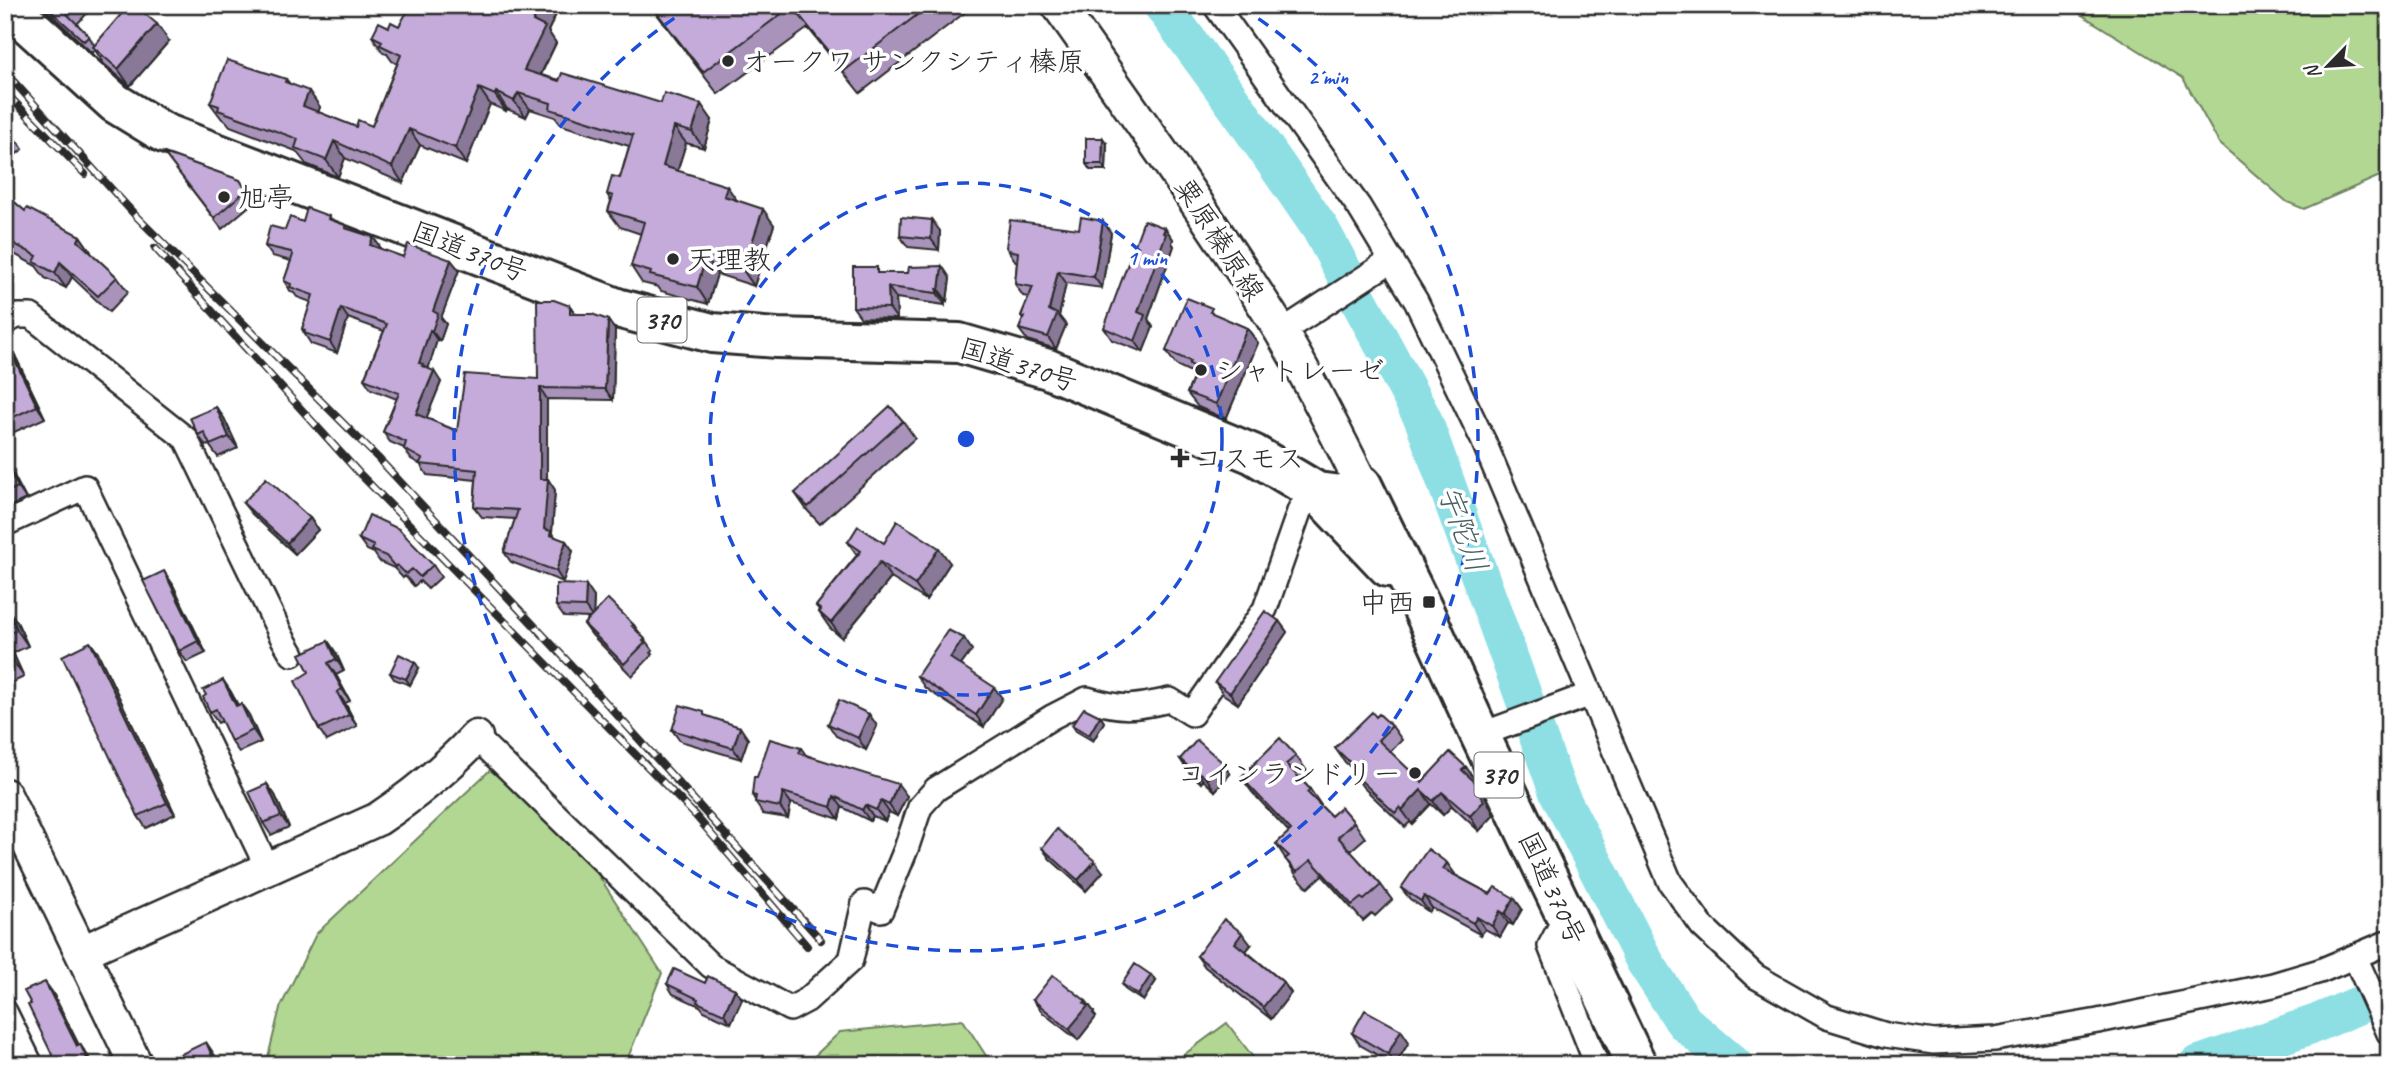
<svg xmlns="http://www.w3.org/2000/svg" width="2394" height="1070" viewBox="0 0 2394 1070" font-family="Caveat,'Klee One',sans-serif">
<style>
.green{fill:#b1d793;stroke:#6e815f;stroke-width:2}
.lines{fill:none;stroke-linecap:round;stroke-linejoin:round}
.river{stroke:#8ddfe4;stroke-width:38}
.street-casing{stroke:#2b2b2b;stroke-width:28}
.secondary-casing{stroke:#2b2b2b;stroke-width:37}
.highway-casing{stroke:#2b2b2b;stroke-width:44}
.street{stroke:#fff;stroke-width:23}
.secondary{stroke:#fff;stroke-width:32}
.highway{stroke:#fff;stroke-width:38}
.rail-casing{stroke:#2b2b2b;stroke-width:8}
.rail{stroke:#fff;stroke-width:5;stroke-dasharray:16;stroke-linecap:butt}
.wall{fill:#a993bb;stroke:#2b2b2b;stroke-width:2}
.shaded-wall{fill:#897898;stroke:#2b2b2b;stroke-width:2}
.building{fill:#c4abd9;stroke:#2b2b2b;stroke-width:2}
.ring{fill:none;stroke:#1d4ed8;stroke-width:3.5;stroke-dasharray:12 9}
.poi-dot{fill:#2b2b2b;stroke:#fff;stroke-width:2.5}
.labels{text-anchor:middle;stroke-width:7;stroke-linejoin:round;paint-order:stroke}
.shield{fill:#fff;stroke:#6b6b6b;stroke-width:2}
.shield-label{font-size:26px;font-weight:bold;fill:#2b2b2b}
.poi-label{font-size:28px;fill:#2b2b2b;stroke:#fff;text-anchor:start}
.street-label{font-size:28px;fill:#2b2b2b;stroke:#fff}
.water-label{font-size:30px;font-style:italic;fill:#486162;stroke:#fff}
.centre{fill:#1d4ed8;stroke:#fff;stroke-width:3.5}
.ring-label{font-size:21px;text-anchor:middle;font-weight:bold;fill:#1d4ed8;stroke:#fff;stroke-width:7;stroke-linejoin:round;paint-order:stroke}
</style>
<rect width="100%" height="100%" fill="#fff"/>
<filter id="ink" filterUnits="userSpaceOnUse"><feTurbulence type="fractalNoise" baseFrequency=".0143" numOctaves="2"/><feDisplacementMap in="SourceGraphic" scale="14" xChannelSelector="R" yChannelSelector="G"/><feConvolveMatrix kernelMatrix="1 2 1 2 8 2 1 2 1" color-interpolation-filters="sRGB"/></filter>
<g filter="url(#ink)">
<path class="green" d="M2066,5h323v167l-85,37 -17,-7 -68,-59 -36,-65z
M490,770l42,33 61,64 69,106 -37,92h-359l14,-57 36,-74z
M963,1020l29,45h-187l35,-33z
M1227,1023l32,42h-89z"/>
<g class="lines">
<path class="river" d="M1162,5l76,104 82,119 103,191 135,373 87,170 39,60 50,43
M2197,1065l120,-42 72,-31"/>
<defs>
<path id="street" d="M1215,5l144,202 57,94 67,139 187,442 32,44 53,50 72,41 59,18 48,7 61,-3 103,-18 175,-36 47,-14 69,-29
M5,322l12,-6h14l155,123 96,198 10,17
M1281,332l111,-72
M5,524l80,-37 183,382
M1480,735l111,-41
M476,737l235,229 79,43 17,-9 44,-40 13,-57 17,7 25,-61 14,-42 16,-18 116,-72 35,-18c36,11 47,9 83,1l22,14 73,-105 35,-100 17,-17
M1566,916l-16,30 47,119
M2355,957l34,76
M5,1012l26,53"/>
<path id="secondary" d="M1058,5c76,107 152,214 222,325 30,50 56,103 82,155
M5,795l131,270
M82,952l296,-133c36,-24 68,-50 98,-82"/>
<path id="highway" d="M7,5l108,98 49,30 453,175 95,25 65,5 182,5 89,26 205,85 64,38 24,3 21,-10 64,131 54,119 157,330
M1317,492l71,75"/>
</defs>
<use href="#street" class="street-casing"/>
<use href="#secondary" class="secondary-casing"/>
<use href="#highway" class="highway-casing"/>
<use href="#street" class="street"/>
<use href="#secondary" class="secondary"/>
<use href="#highway" class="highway"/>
<defs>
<path id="rail" d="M5,72l130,143 243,243 221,237 222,245
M5,92l80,82
M155,248l204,225 336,342 112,131"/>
</defs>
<use href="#rail" class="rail-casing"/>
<use href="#rail" class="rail"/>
</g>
<path class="wall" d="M41,5h54l-18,19 12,12 5,9 75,-4 -39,45 -26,-22 -9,-14 -3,3z
M650,5h318l-1,6 -107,82 -52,-65 -90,66z
M560,6l-12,25 8,12 -15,32 171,45 -8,28 -18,-5 -9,28 60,29 37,25 -20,61 -37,-12 -9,30 -47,-13 -3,-4 -16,-4 -11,-17 10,-32 -21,-7 -12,-16 3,-10 -4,-7 13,-16 9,-32 -68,-21 -6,-8 -25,-8 -4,8 -19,-8 -1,2 -16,-7 -24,60 -46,-19 -17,38 -58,-25 -7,19 -32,-13 -10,-13 -66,-25 -4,-5 -4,-2 -12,-16 76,-24 4,5 30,23 -2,5 38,15 16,-1 25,-62 -5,-3 -5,-7 -4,-1 -11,-17 17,-9z
M5,126l18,23 -18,14z
M1107,144l-1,26h-16l-4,-6z
M164,153l76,27 14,22 -32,27z
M5,194l20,17 55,25 11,16v1l26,24 11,15 -19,20 -37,-35 -6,11 -21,-10 -9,-12 -31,-17z
M329,216l3,4 16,9 25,8 7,10v2l23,8 48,3 8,10 -18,48 5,6 -6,17 -3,-1 -9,29 13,13 -15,36 31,13 81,-52 32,-73 6,8 39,16 -2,70 -66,-1v80l8,11 -3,42 3,5 11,4 7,10 -10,31 -52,-20 -7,-10 11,-33 -33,-2 -8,-10 2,-27 -49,-5 -7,-11 -9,-5 -7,-11 -14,-6 -7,-10 14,-33 -26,-10 -7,-10 20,-48 -36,-13 -11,35 -26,-9 -7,-11 -2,-4 9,-27 -14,-5 -3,-4 -3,-1 -7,-11 7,-20 -19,-5 -7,-10 20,-16z
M1165,228l8,11 -1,4 2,3 -26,73 5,8 -10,25 -31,-12 -8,-12z
M940,231l-1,19 -31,-3 -8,-11z
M1111,233l-9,55 -36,-5 -7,33 7,9 -10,24 -29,-9 -8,-11 4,-10 -2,-3 8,-19 -6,-1 -8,-12 2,-22h-1l-8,-12z
M942,266l8,12 -3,23h-2v4l-49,-7 1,21 -36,-1 -8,-11 28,-34h27z
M1216,315l31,13 11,15 -32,76 -28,-12 -11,-14 8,-19 -19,-9 -10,-14z
M5,338l5,7 35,73 -33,15 -7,-9z
M216,407l8,11 14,30 -20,9 -9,-12 -3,1 -8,-11z
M903,421l12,17 -95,86 -13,-14 -12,-17z
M5,459l21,40 -21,10z
M243,503l67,15 8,12 -23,24 -43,-40z
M359,539l74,26 8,12 -13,12 -8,-8 -6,5 -9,-10 -2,2 -9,-10 -14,-6 -6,-9 -7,-3z
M848,542l36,1 66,20 -24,37 -35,-22 -49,60 -12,-10 -11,-16 1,-1 -4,-5 41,-51z
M172,583l34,70 -19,9 -8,-11z
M594,597l-1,17 41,11 19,26 -2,2 2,1 -21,22 -40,-41 -8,-11 5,-6 -25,-1 -8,-11z
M6,607l11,15 11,24 -15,7 11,24 -19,9z
M1279,621l8,11 -49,72 -15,-10 -8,-12z
M328,641l8,12 8,18 -8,4 14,26 -5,2 12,23 -30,15 -8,-12 -10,-57z
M90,642l8,11 77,161 -29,14 -8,-12z
M972,650l-11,15 41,33 -18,29 -59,-39 -8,-12z
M419,668l-9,17 -16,-6 -4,-6z
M223,680l8,12 7,13 3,-1 8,11 12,27 -22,10 -8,-11 -9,-20 -4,2 -8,-11 -4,-17z
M869,714l8,12 -11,24 -30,-14 -8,-12z
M707,716l41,23 -7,20 -61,-18 -8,-11z
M1100,716l4,6 -11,19 -17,-10 -4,-6z
M1376,717l16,9 10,14 -12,12 32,30 44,-15 19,29 9,19 -15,16 -27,-25 -9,9 -12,-11 -19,20 -2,-2 -5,5 -42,-40 -10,-14 2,-2 -10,-9 -10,-14z
M801,748l5,7 101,41 -10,20 -8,-4 -4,9 -12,-5 -3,5 -28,-14 -3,12 -48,-16 -3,15 -25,-4 -8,-12v-2l-3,-5 5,-18z
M1296,756l11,15 -7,7 10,11 11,16v1l10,10 23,6 11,16 -15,13 31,34 11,15 -17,16 -3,-3 -9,8 -41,-46 -14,13 -12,-13 -20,-31 13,-12 -37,-40 -11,-15z
M1180,759l50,15 -15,17 -12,-11 -2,3 -13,-12z
M267,784l8,11 14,32 -18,8 -8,-12z
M1042,848l61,24 -17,19 -36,-32z
M1447,863l8,12 35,19 24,4 8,11 -9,16 -5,-2 -8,14 -15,-8 -4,6 -49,-27 -3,4 -19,-13 -9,-11z
M1251,945l-5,6 37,31 8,11 -20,26 -66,-52 -8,-11z
M1156,981l-13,20 -17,-11 -4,-6z
M705,983l30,6 7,10 -11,24 -27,-12 -4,-5 -27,-12 -6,-10z
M1033,1000l53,1 8,11 -1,1 3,4 -18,23 -36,-28z
M1352,1033l57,9 -14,23 -35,-20z"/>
<path class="shaded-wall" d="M541,5l19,1 -12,25 8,12 -21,43 -11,-16 9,-49z
M962,5h6l-1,6z
M157,24l12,17 -39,45 -12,-17z
M479,88l11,16 -24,60 -11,-16z
M309,91l11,16 -5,15 -12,-16z
M496,92l11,17 -1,2 -11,-16z
M518,93l12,16 -4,8 -12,-16z
M701,104l11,16 -8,28 -12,-16z
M674,127l12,16 -12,39 -11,-16z
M409,129l11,16 -17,38 -11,-16z
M1103,138l4,6 -1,26 -4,-6z
M334,141l11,17 -7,19 -12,-17z
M727,186l11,16 -14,-6z
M763,209l11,16 -20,61 -11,-16z
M932,220l8,11 -1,19 -8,-11z
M1103,221l8,12 -9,55 -8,-11z
M1165,228l8,11 -1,4 2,3 -26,73 5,8 -10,25 -8,-11 3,-29z
M80,236l11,16 -2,5 -11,-16z
M373,237l7,10 -3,8 -7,-10z
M706,257l11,17 -9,30 -11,-17z
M451,260l8,10 -18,48 5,6 -6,17 -8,-10 1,-20z
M60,262l12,15 -6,11 -11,-15z
M942,266l8,12 -3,23 -8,-11z
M1058,271l8,12 -7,33 7,9 -10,24 -8,-12 1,-27z
M888,287l8,11 1,21 -8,-11z
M937,289l8,12v4l-8,-12z
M570,306l7,10 -7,-2z
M341,308l7,10 -11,35 -7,-11z
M608,320l7,10 -2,70 -8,-11z
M1247,328l11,15 -32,76 -10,-15z
M430,330l7,10 -9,30 3,5 -12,-12z
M5,338l5,7 35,73 -8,-12z
M434,371l7,11 -17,42 -8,-10z
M540,388l7,11v85l1,-5 7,11 -3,42 7,10 -15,-13 -4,-50z
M216,407l8,11 14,30 -9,-11z
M5,459l21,40 -8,-12 -13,-24z
M310,518l8,12 -23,24 -8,-11z
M566,541l7,10 -10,31 -7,-11z
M939,548l11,15 -24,37 -11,-15z
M880,562l11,16 -49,60 -11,-15z
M164,571l8,12 34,70 -8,-12z
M586,585l8,12 -1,21 -8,-11z
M6,607l11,15 11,24 -11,-16z
M1279,621l8,11 -49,72 -8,-11z
M964,638l8,12 -14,19 -8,-11z
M328,641l8,12 8,18 -8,-12z
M5,642l8,11 11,24 -11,-16 -8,-17z
M90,642l8,11 77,161 -8,-11z
M415,662l4,6 -9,17 -4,-6z
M328,663l8,12 14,26 -8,-12z
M223,680l8,12 13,26 -8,-12z
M994,687l8,11 -18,29 -8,-12z
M337,692l8,11 12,23 -8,-11z
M241,704l8,11 12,27 -8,-12z
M869,714l8,12 -11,24 -8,-12z
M1100,716l4,6 -11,19 -4,-6z
M740,727l8,12 -7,20 -8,-11z
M1222,762l8,12 -15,17 -8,-12z
M1466,767l10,14 -4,3 -10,-14z
M1195,769l8,11 -2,3 -8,-12z
M1475,782l10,14 9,19 -15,16 -9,-15z
M267,784l8,11 14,32 -8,-11z
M898,784l9,12 -10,20 -8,-11z
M1421,790l10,14 -19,20 -10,-14z
M783,792l8,11 -3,15 -8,-11z
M1442,792l10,14 -9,9 -10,-14z
M834,796l8,11 -3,12 -8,-12z
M881,801l8,11 -4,9 -9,-11z
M865,805l8,11 -3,5 -8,-11z
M1095,861l8,11 -17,19 -8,-11z
M1447,863l8,11 -4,6 -8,-11z
M1424,896l8,12 -3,4 -8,-11z
M1514,898l8,11 -9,16 -8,-11z
M1500,911l8,12 -8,14 -8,-11z
M1477,917l8,12 -4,6 -8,-12z
M1242,933l9,12 -8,9 -8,-11z
M1151,975l5,6 -13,20 -5,-6z
M45,982l8,11 32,64 -8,-11z
M1283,982l8,11 -20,26 -8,-12z
M735,989l7,10 -11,24 -7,-9z
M1086,1001l8,11 -1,1 3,4 -18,23 -9,-11z
M1401,1030l8,12 -14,23 -7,-11z
M206,1042l8,12 5,11h-3z
M80,1044l8,12 5,9h-3z"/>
<path class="building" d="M44,5h32l-9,9 22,22 -5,5z
M129,5h6l22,19 -39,45 -25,-22z
M411,5h71l13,8 4,-8h42l-8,16 12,6 -21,43 35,11 3,-8 99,30 3,-10 37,11 -9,28 -18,-5 -11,39 64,20 -3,10 39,13 -20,61 -37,-13 -9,30 -47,-12 1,-3 -20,-6 13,-44 -36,-11 5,-15 -6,-2 5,-18 8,2 13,-43 -83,-26 1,-6 -33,-10 -4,8 -18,-9 -1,3 -16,-7 -24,60 -46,-19 -17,38 -58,-26 -8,19 -31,-12 3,-9 -80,-29 1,-4 -9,-3 17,-43 59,19 -1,3 24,9 -6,15 53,21 2,-7 14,6 29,-71 -21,-10 2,-4 -10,-5 7,-14 10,5 2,-5 8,4z
M651,5h279l-86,66 -52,-65 -89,66z
M5,126l10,11 -10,8z
M1086,138h17l-1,26h-16z
M164,153l76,27 6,10 -32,28z
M5,194l20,17 2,-3 53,28 -2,5 39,36 -19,19 -38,-34 -5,11 -21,-11 3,-6 -32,-17z
M307,208l22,8 -1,3 17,6v3l28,9 -3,8 33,12 5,-13 43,16 -18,51 5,3 -6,17 -2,-1 -11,33 4,1 -1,2 12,5 -18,43 41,17 8,-57 73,5 -1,-79h17l16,6v8h22l16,6 -3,69 -65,-1v91h8l-4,50 7,2 -1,4 16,6 -10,30 -52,-19 14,-42 -44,-3 3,-37 -58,-6 3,-5 -18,-10 2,-7 -23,-10 16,-39 -35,-14 23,-55 -46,-16 -11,34 -26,-9 1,-3 -3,-1 11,-34 -23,-8 1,-3 -7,-3 9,-26 -2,-3 -26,-6 5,-20 15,4 5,-13 13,5z
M901,217l31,3 -1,19 -31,-3z
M1081,217l22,4 -9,56 -36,-6 -9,39 8,4 -9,23 -29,-8 5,-12 -3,-1 12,-29 -18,-3 3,-32 -10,-2 -2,-3 4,-27 69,9z
M1144,220l21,8 -2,5 3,1 -28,78 7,3 -10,26 -31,-13z
M942,266l-3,24 -2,-1v4l-49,-6 1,21 -36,-1v-40h24v6h31l1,-6z
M1187,298l25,10 -2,4 37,16 -31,76 -29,-11 11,-25 -9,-4 1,-3 -24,-10z
M5,340l32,66 -32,15z
M890,406l13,15 -95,86 -13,-14z
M216,407l13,30 -19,8 -6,-13 -6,3 -8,-17z
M5,463l13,24 -13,6z
M266,478l44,40 -23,25 -44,-40z
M369,515l30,14 34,36 -13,12 -8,-8 -6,5 -9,-9 -2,2 -9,-11 -14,-6 2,-4 -15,-7z
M897,521l42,27 -24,37 -35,-23 -49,61 -12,-11 2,-2 -5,-4 45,-55 -13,-9 10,-16 26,17z
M164,571l34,70 -19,10 -36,-70z
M556,584l30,1 -1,22 -29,-1z
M608,599l26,26 -2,1 13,13 -2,2 2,2 -21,21 -40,-40z
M6,607l11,23 -12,5v-28z
M1265,611l14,10 -49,72 -15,-11z
M948,630l16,8 -14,20 44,29 -18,28 -59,-39z
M328,641l8,18 -8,4 14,26 -5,3 12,23 -30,14 -24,-48 14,-9 -9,-18z
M90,642l77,161 -29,13 -76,-160z
M5,644l8,17 -8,4z
M399,654l16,8 -9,17 -16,-6z
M223,680l13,26 5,-2 12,26 -22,11 -15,-32 -6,3 -7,-15 3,-2 -3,-5z
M839,700l30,14 -11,24 -30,-14z
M680,705l24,7v3l36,12 -7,21 -61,-18z
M1084,708l16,8 -11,19 -17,-10z
M1372,712l4,5 3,-3 13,12 -14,14 44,42 28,-30 16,15 -4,3 13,12 9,19 -14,15 -28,-24 -9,9 -12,-11 -19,20 -2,-3 -5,6 -42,-40 4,-4 -22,-21z
M1280,738l16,18 -10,8 24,25 -3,3 24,24 10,-9 13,15 -16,15 43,48 -17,15 -3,-2 -9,7 -41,-45 -14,12 -12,-13 4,-3 -13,-12 15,-14 -50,-53z
M770,739l31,9 -2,5 99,31 -9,21 -8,-4 -5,9 -11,-5 -3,5 -28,-14 -3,11 -48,-15 -3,15 -25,-5 1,-6 -4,-1 2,-18h3z
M1197,740l25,22 -15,17 -12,-10 -2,2 -13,-12z
M267,784l14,32 -18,7 -14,-31z
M1057,829l38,32 -17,19 -36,-32z
M1428,849l19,14 -4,6 47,25 5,-7 19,11 -9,16 -5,-3 -8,15 -15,-9 -4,6 -49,-27 -3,5 -20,-13z
M1224,919l18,14 -7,10 48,39 -20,25 -66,-51z
M1135,964l16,11 -13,20 -16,-11z
M674,969l31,14 3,-7 27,13 -11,25 -27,-12 1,-3 -31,-15z
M1053,975l33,26 -2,2 4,3 -19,23 -36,-29z
M45,982l32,64 3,-2 10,21h-33l-29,-60 3,-1 -7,-13z
M1365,1010l36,20 -13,24 -36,-21z
M206,1042l10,23h-40l-3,-7z"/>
</g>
<g class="ring">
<circle cx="966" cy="439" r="256"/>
<path d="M1241 7A512 512 0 1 1 691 7"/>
</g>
<g class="poi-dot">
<circle cx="728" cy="61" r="7"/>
<circle cx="224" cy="197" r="7"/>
<circle cx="673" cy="259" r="7"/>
<circle cx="1201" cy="370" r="7"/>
<path d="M1176.5 447.5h7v7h7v7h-7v7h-7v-7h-7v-7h7z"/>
<rect x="1422" y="595" width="14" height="14" rx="3.5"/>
<circle cx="1415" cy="773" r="7"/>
</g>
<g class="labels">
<g class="shield">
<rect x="637.5" y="297.5" width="49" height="45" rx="5"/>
<rect x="1474.5" y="752.5" width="49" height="45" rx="5"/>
</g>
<g class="shield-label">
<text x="662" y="329">370</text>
<text x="1499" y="784">370</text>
</g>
<g class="poi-label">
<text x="742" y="71">オークワ サンクシティ榛原</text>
<text x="238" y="207">旭亭</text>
<text x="687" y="269">天理教</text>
<text x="1215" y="380">シャトレーゼ</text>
<text x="1194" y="468">コスモス</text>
<text x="1415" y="612" text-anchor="end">中西</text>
<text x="1401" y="783" text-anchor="end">コインランドリー</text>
</g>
<g class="street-label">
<text transform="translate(1220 239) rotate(57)" y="10">粟原榛原線</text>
<text transform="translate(470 251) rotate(21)" y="10">国道370号</text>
<text transform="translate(1019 364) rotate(17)" y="10">国道370号</text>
<text transform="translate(1553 888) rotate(65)" y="10">国道370号</text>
</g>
<g class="water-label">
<text transform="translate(1463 529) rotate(70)" y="10">宇陀川</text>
</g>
</g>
<circle cx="966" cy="439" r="10" class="centre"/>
<g class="ring-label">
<text x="1328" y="84">2 min</text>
<text x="1147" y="265">1 min</text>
</g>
<rect width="2394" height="1070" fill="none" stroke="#fff" stroke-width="28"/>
<rect x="14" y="14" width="2366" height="1042" fill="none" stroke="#2b2b2b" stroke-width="2.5" filter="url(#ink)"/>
<g transform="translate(2328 66) rotate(245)" stroke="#ffffff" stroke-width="5" paint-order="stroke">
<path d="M0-5L12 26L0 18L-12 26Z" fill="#2b2b2b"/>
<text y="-10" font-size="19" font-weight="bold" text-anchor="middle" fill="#2b2b2b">N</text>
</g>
</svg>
